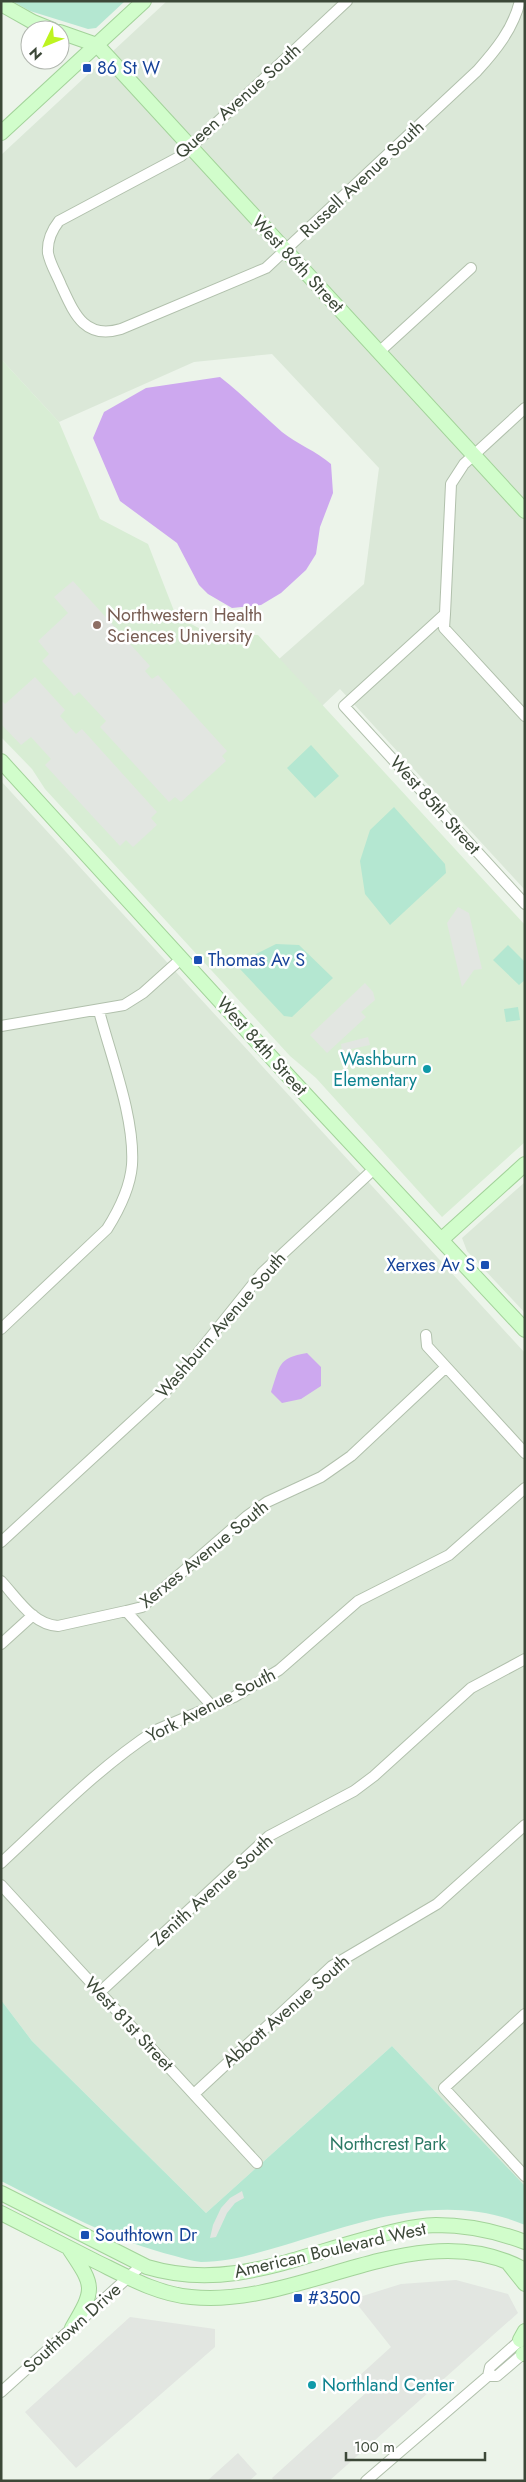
<svg xmlns="http://www.w3.org/2000/svg" width="526" height="2482" viewBox="0 0 526 2482" font-family="Jost,sans-serif">
<style>
.residential{fill:#dbe8d8}
.education{fill:#d8edd4}
.green{fill:#b4e7d1}
.parking{fill:#e2e6e1}
.water{fill:#cda8ef}
.lines{fill:none;stroke-linecap:round;stroke-linejoin:round}
.street-casing{stroke:#b1c0ac;stroke-width:12}
.secondary-casing{stroke:#a3d39a;stroke-width:16}
.street{stroke:#fff;stroke-width:10}
.secondary{stroke:#d1fdcb;stroke-width:14}
.transit-dot{fill:#1a4fb4;stroke:#fff;stroke-width:2}
.education-dot{fill:#8d6e63;stroke:#fff;stroke-width:2}
.culture-dot{fill:#0f9aa8;stroke:#fff;stroke-width:2}
.labels{text-anchor:middle;stroke-width:5;stroke-linejoin:round;paint-order:stroke}
.transit-label{font-size:18px;fill:#164399;stroke:#fff;text-anchor:start}
.street-label{font-size:18px;fill:#3c4838;stroke:#fff}
.education-label{font-size:18px;fill:#785e54;stroke:#fff;text-anchor:start}
.culture-label{font-size:18px;fill:#0d838f;stroke:#fff;text-anchor:end}
.park-label{font-size:18px;fill:#2c7964;stroke:#fff}
</style>
<rect width="100%" height="100%" fill="#ecf4ea"/>
<path class="residential" d="M167,1h358v889l-185,-201 -18,17 -43,-47 85,-75 15,-116 -107,-114 -78,8 -135,60 -58,-63v-204z
M1,781l524,572v833l-133,-140 -186,167 -174,-172 -31,-41z
M525,1182v131l-58,-62 -5,-13z"/>
<path class="education" d="M1,359l58,63 41,97 48,25 28,72 34,18 48,1 267,290v217l-83,75 -126,-139 -26,-22 -245,-267 -13,-20 -31,-32z"/>
<path class="green" d="M12,1h113l-29,27 -8,1 -58,-18z
M311,745l28,31 -24,22 -28,-30z
M394,807l51,57 1,9 -56,52 -25,-31 -5,-33 10,-31z
M276,944l23,1 34,33 -41,39 -8,-1 -44,-47 14,-14z
M508,945l17,17v18l-6,5 -26,-25z
M518,1007l2,13 -14,2 -2,-13z
M1,2000l31,41 174,172 186,-167 133,140v39c-80,-34 -162,-4 -240,20 -28,8 -55,17 -84,17 -9,-1 -18,-4 -26,-6 -61,-15 -118,-47 -174,-75z"/>
<path class="parking" d="M73,581l77,85 -5,5 7,8 6,-4 69,76 -5,5 4,5 -45,41 -6,-5 -6,5 -69,-75 6,-6 -27,-29 -5,4 -32,-35 7,-7 -11,-13 30,-28 -14,-16z
M35,677l30,33 -5,6 16,18 6,-5 75,83 -6,6 6,7 -24,22 -7,-7 -6,6 -75,-81 6,-6 -20,-22 -10,8 -20,-21v-24l4,4z
M458,907l11,6 13,56 -8,1 -12,17 -15,-64z
M365,983l8,9 2,8 -14,12 5,5 -39,36 -17,-18z
M368,1037l2,8 -28,6 -1,-7z
M242,2191l2,7 -9,5 -8,10 -11,24 -6,1 3,-13 8,-17 9,-10z
M456,2280l52,14 10,19 -189,168h-55l-2,-3 96,-87 -10,-14 33,-30 -38,-48 48,-15z
M130,2317l85,12v18l-139,121 -51,-56z
M238,2453l19,21 -8,7h-42z"/>
<path class="water" d="M220,377c22,17 41,37 62,55 15,12 34,19 49,32l2,29 -13,34 -4,27 -10,16 -25,23 -20,12 -29,3 -24,-14 -9,-9 -22,-42 -57,-42 -27,-63 11,-26 42,-24z
M307,1353l14,14v19l-20,13 -19,4 -11,-11c9,-26 6,-34 36,-39z"/>
<g class="lines">
<defs>
<path id="street" d="M347,1l-166,155 -122,65c-7,9 -12,20 -11,32 2,11 9,22 13,32 13,28 23,55 60,44l145,-61 211,-197c19,-21 36,-42 43,-70
M379,352l92,-84
M525,408l-61,56 -13,20 -6,130 -101,92 181,198
M445,614l-1,14 81,88
M1,1026l123,-21 19,-12 39,-35
M1,1329l106,-100c12,-19 23,-40 25,-64 3,-47 -21,-108 -33,-154
M426,1335l1,11 98,107
M1,1542l172,-158 89,-111 113,-105
M1,1581c16,17 32,44 57,45l68,-15 86,95
M126,1611l16,-4 105,-91 20,-14 54,-25 30,-21 95,-89
M1,1644l32,-29
M1,1863c50,-46 98,-96 155,-133l78,-33 45,-27 79,-69 91,-46 76,-67
M1,1885l256,278
M100,1992l169,-156 85,-45 20,-15 97,-88 54,-29
M525,2014l-81,74 81,88
M194,2094l138,-128 105,-62 88,-79
M488,2376h9l28,-24
M1,2392l142,-128
M366,2481l122,-105 2,-9 35,-31"/>
<path id="secondary" d="M1,4l32,18 20,8
M60,32l37,13 428,466
M1,133l143,-132
M1,761l291,319 233,250
M441,1240l84,-76
M1,2193l146,74c77,23 141,-7 215,-27 24,-7 49,-14 74,-15 31,0 60,6 89,17
M1,2213c31,16 61,31 92,47 31,15 63,34 98,37 110,12 228,-86 334,-27
M70,2250c25,37 25,39 2,78
M509,2264l16,20
M520,2340l5,-9
M523,2354l2,-1"/>
</defs>
<use href="#street" class="street-casing"/>
<use href="#secondary" class="secondary-casing"/>
<use href="#street" class="street"/>
<use href="#secondary" class="secondary"/>
</g>
<g class="transit-dot">
<rect x="82" y="63" width="10" height="10" rx="2.5"/>
<rect x="193" y="955" width="10" height="10" rx="2.5"/>
<rect x="480" y="1260" width="10" height="10" rx="2.5"/>
<rect x="80" y="2230" width="10" height="10" rx="2.5"/>
<rect x="293" y="2293" width="10" height="10" rx="2.5"/>
</g>
<circle class="education-dot" cx="97" cy="625" r="5"/>
<g class="culture-dot">
<circle cx="427" cy="1069" r="5"/>
<circle cx="312" cy="2385" r="5"/>
</g>
<g class="labels">
<g class="transit-label">
<text x="97" y="74">86 St W</text>
<text x="208" y="966">Thomas Av S</text>
<text x="475" y="1271" text-anchor="end">Xerxes Av S</text>
<text x="95" y="2241">Southtown Dr</text>
<text x="308" y="2304">#3500</text>
</g>
<g class="street-label">
<text transform="translate(238 101) rotate(-42)" y="6">Queen Avenue South</text>
<text transform="translate(362 179) rotate(-43)" y="6">Russell Avenue South</text>
<text transform="translate(298 264) rotate(47)" y="6">West 86th Street</text>
<text transform="translate(435 805) rotate(48)" y="6">West 85th Street</text>
<text transform="translate(262 1046) rotate(48)" y="6">West 84th Street</text>
<text transform="translate(221 1325) rotate(-49)" y="6">Washburn Avenue South</text>
<text transform="translate(204 1554) rotate(-39)" y="6">Xerxes Avenue South</text>
<text transform="translate(211 1705) rotate(-27)" y="6">York Avenue South</text>
<text transform="translate(212 1890) rotate(-42)" y="6">Zenith Avenue South</text>
<text transform="translate(286 2011) rotate(-41)" y="6">Abbott Avenue South</text>
<text transform="translate(129 2024) rotate(47)" y="6">West 81st Street</text>
<text transform="translate(330 2250) rotate(-13)" y="6">American Boulevard West</text>
<text transform="translate(72 2328) rotate(-42)" y="6">Southtown Drive</text>
</g>
<g class="education-label">
<text x="107" y="621">Northwestern Health<tspan x="107" dy="21">Sciences University</tspan></text>
</g>
<g class="culture-label">
<text x="417" y="1065">Washburn<tspan x="417" dy="21">Elementary</tspan></text>
<text x="322" y="2391" text-anchor="start">Northland Center</text>
</g>
<g class="park-label">
<text x="388" y="2150">Northcrest Park</text>
</g>
</g>
<rect width="526" height="2482" fill="none" stroke="#3c4838" stroke-width="5"/>
<g transform="translate(45 45) rotate(227)"><circle r="24" fill="#ffffff" stroke="#b1b6af"/>
<path d="M0-4L9 19L0 12L-9 19Z" fill="#bdf421"/>
<text y="-8" font-size="14" font-weight="bold" text-anchor="middle" fill="#3c4838">N</text>
</g>
<path d="M346 2452v8h139v-8" fill="none" stroke="#3c4838" stroke-width="2.5"/>
<text x="354" y="2452" font-size="15" fill="#3c4838" stroke="#ffffff" stroke-width="4" paint-order="stroke">100 m</text>
</svg>
